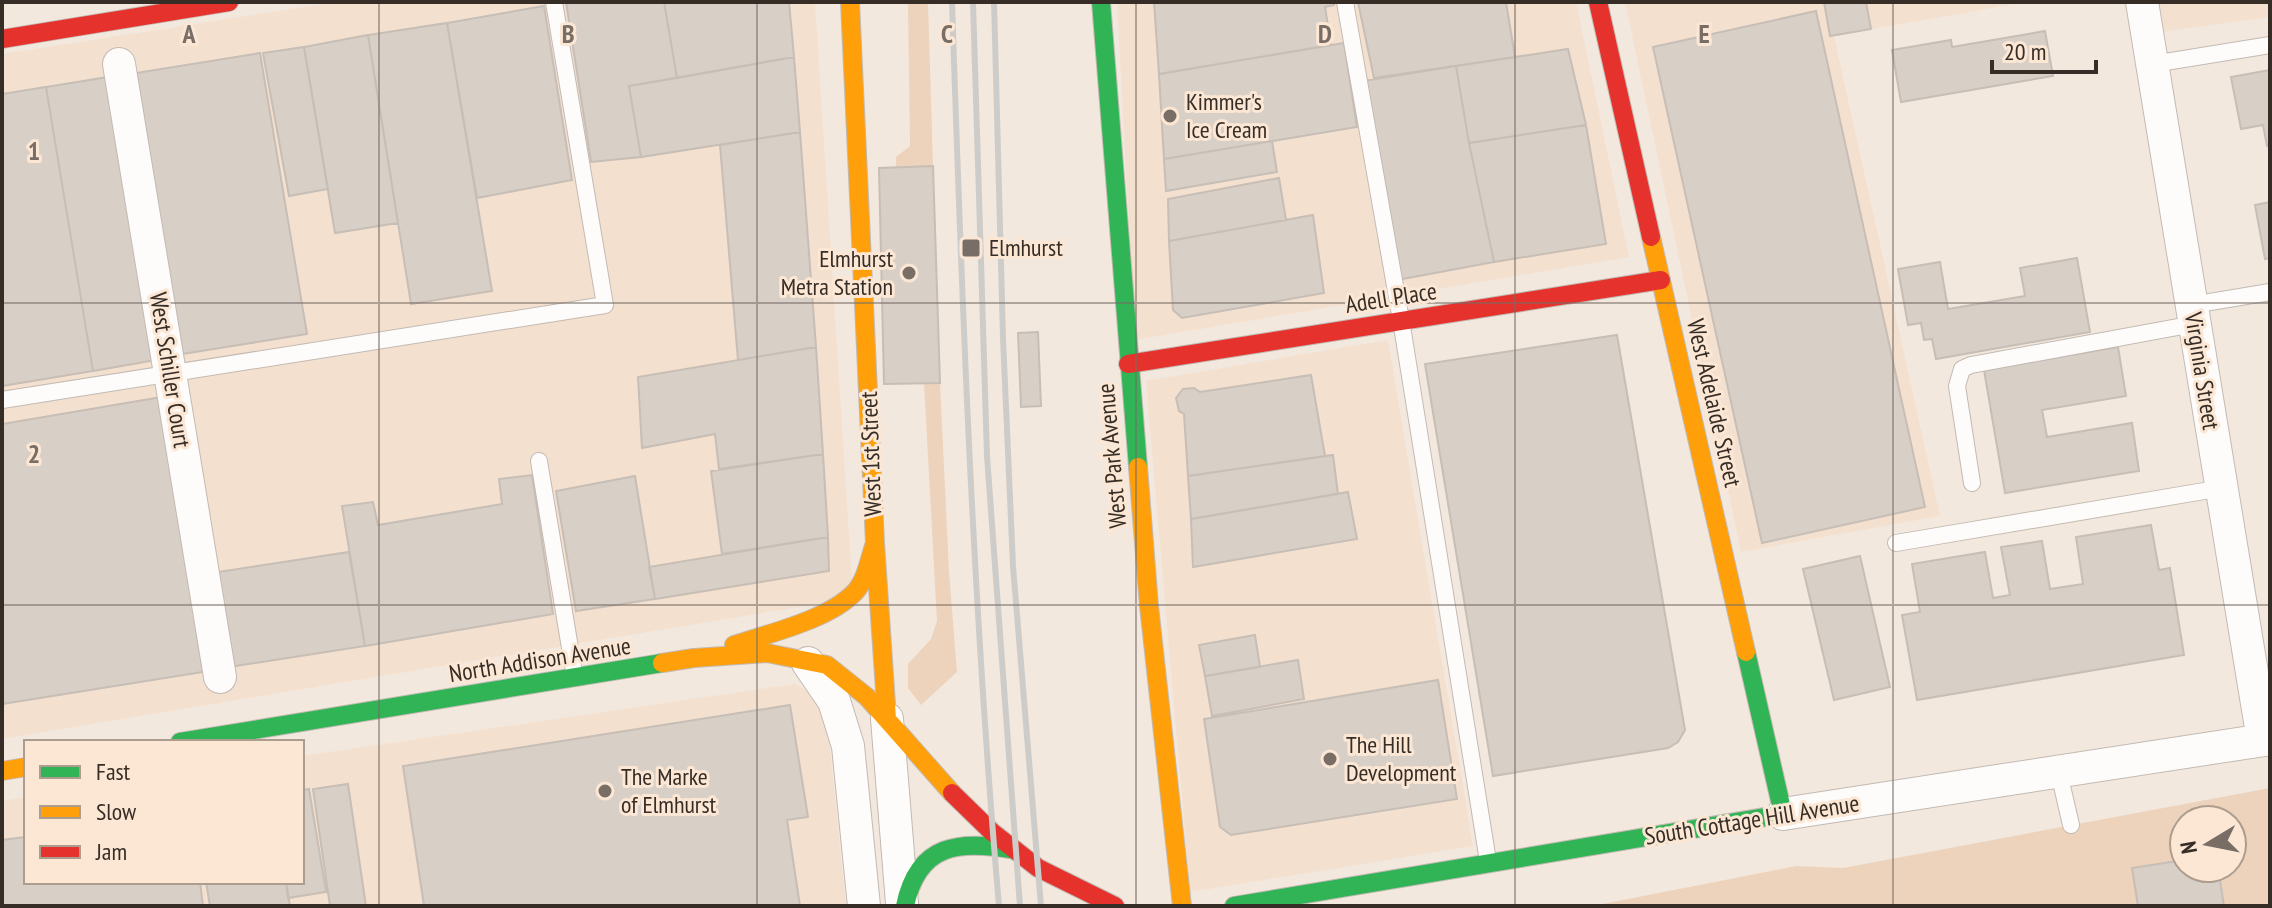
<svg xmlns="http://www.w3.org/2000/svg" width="2272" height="908" viewBox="0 0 2272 908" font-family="'PT Sans Narrow',sans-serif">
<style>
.built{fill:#f4e0cf}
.green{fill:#edd3bb;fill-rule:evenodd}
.building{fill:#d8cfc7;stroke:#c7beb6;stroke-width:2}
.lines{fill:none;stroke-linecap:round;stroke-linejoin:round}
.lane-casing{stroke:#c3bab3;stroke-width:18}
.street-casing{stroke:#c3bab3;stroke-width:34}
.fast-casing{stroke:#c3bab3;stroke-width:20}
.slow-casing{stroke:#c3bab3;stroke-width:20}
.jam-casing{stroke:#c3bab3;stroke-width:20}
.lane{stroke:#fdfcfa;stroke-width:16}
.street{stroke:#fdfcfa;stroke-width:32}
.fast{stroke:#30b455;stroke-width:18}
.slow{stroke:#ff9f0a;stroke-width:18}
.jam{stroke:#e5322d;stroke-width:18}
.rail{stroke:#ceccc9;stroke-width:6}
.grid{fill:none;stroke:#786e66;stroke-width:2;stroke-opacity:0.55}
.poi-dot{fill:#786e66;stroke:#fce7d5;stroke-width:3}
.labels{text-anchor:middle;stroke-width:6;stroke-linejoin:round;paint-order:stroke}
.poi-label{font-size:24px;fill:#352d26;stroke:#fce7d5;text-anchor:start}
.street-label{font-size:24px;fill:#352d26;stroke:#fce7d5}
.grid-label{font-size:26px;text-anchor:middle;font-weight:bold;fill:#786e66;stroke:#fce7d5;stroke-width:6;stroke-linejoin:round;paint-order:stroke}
</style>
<rect width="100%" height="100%" fill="#f3e8de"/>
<path class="built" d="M336,2h479l38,596 -851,141v-685z
M1117,2h459l53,255 -494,83z
M1625,2h400l-191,34 106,480 -199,36z
M2149,2h121v15l-116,16z
M1388,340l85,506 -283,46 -44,-511z
M795,684l23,13 10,32 18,177h-844v-105l24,-4v85h276v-126z"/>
<path class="green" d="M902,2h26l5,164 -37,1v-10l14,-11 -2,-141z
M924,383h16l9,188 8,101 -36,33 -13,-17v-24l23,-25 6,-18z
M2270,788v118h-678l204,-40 47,2zM2184,820h48v48h-48z"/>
<path class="building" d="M566,2h98l13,76 -48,8 12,71 -50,5z
M664,2h125l5,55 -117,21z
M1154,2h180v3l-9,2 6,38 -172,29z
M1358,2h148l9,55 -141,21z
M1824,2h42l5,27 -41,7z
M544,6l28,174 -95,18 -30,-175z
M1816,11l109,496 -163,36 -109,-496z
M447,23l45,268 -81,13 -43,-269z
M2045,31l8,45 -152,26 -9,-52 59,-10 1,7z
M368,35l30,188 -63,10 -31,-186z
M1344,43l13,84 -193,32 -5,-85z
M304,47l24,142 -39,7 -26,-143z
M1568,49l18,76 -117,18 -13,-77z
M260,53l47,281 -125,20 -46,-281z
M794,57l6,75 -159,25 -12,-71z
M1456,66l13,77 25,119 -97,18 -34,-199z
M2270,70v75l-3,1 -4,-21 -22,4 -10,-52z
M108,77l48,283 -63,11 -47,-284z
M46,87l47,284 -91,15v-292z
M1586,125l20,119 -112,18 -25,-119z
M800,132l16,215 -78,13 -18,-215z
M1272,141l5,31 -111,19 -2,-32z
M933,166l7,217 -56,1 -5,-216z
M1279,178l7,42 -117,21 -1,-42z
M2270,202v56l-5,1 -10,-54z
M1313,215l11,78 -142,25 -9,-8 -4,-69z
M2077,258l13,74 -154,27 -4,-20 -8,1 -3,-17 -13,2 -10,-56 42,-7 8,47 77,-13 -5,-28z
M1038,332l3,74 -20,1 -3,-74z
M1617,335l68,395 -7,12 -10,6 -175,28 -68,-412z
M816,347l7,107 -104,15 -4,-35 -73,14 -4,-71z
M2118,347l8,49 -84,14 5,27 85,-14 7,48 -134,22 -21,-123z
M1311,375l14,81 -137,20 -4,-62 -5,-3 -3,-13 7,-9 11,-1 6,4z
M162,397l41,275 -201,32v-280z
M823,454l5,83 -106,17 -11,-83z
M1333,455l5,39 -147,25 -3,-43z
M532,475l21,139 -188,32 -23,-140 31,-4 5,23 124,-21 -3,-25z
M635,476l20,123 -79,12 -20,-120z
M1348,492l9,47 -164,28 -2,-48z
M2151,525l8,45 11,-2 14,87 -267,45 -15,-85 18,-3 -8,-48 73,-12 8,46 17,-3 -9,-48 41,-6 8,48 33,-5 -7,-47z
M828,537l1,34 -174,28 -6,-32z
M349,552l16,94 -136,21 -11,-95z
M1860,556l30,131 -56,13 -31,-131z
M1255,635l5,32 -55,9 -6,-31z
M1298,660l6,39 -92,17 -7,-40z
M1438,680l19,119 -226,36 -11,-8 -16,-108z
M790,705l18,112 -21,3 13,86h-376l-21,-140z
M348,784l18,122h-36l-17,-117z
M309,789l17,103 -38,6 -2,-16h16v-92z
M26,837v45h174l3,24h-201v-66z
M2184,860v8h34l6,38h-86l-6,-38z
M206,882h80l4,24h-80z"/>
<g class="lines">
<defs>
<path id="lane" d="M1345,2l56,318 87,541
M2153,64l117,-19
M2192,305l78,-13
M2,400l603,-95 -51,-303
M539,461l36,217
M1972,483l-15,-97 5,-17 9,-4 223,-41
M1896,543l326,-55
M2059,773l12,52"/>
<path id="street" d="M2142,2l121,738
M119,64l101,613
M808,663l26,38 14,45 16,160
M887,719l15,184
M1783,814l487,-75"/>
<path id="fast" d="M1101,2l37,465
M180,742l482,-79
M905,906c13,-63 54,-66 110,-56
M1234,906l549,-92 -37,-162"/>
<path id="slow" d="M850,2l25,541 12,176
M1651,237l95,415
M1138,467l11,139 33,300
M734,645c36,-12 94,-25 121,-53 11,-12 14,-31 19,-46
M662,663l32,-5 73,-5 60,12 40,32 85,96
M2,771l24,-4"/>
<path id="jam" d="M1598,2l53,235
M2,39l227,-37
M1128,364l533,-84
M952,793l40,39 46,36 77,38"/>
</defs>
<use href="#lane" class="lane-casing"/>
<use href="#street" class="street-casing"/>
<use href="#fast" class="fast-casing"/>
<use href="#slow" class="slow-casing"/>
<use href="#jam" class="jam-casing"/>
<use href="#lane" class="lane"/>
<use href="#street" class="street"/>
<use href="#fast" class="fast"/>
<use href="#slow" class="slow"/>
<use href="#jam" class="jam"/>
<path class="rail" d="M952,2c10,302 21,603 47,904
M973,2l14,454 33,450
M994,2l9,336 10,228 28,340"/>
</g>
<path class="grid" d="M379,2v904M757,2v904M1136,2v904M1515,2v904M1893,2v904M2,303h2268M2,605h2268"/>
<g class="poi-dot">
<circle cx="1170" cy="116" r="8"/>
<rect x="961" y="238" width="20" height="20" rx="4"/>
<circle cx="909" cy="273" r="8"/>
<circle cx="1330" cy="759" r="8"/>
<circle cx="605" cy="791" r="8"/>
</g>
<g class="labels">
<g class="poi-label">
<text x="1186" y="110">Kimmer's<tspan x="1186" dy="28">Ice Cream</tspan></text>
<text x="989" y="256">Elmhurst</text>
<text x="893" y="267" text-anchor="end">Elmhurst<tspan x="893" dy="28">Metra Station</tspan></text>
<text x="1346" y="753">The Hill<tspan x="1346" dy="28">Development</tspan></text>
<text x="621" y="785">The Marke<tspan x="621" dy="28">of Elmhurst</tspan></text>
</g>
<g class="street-label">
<text transform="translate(1391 298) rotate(-9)" y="8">Adell Place</text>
<text transform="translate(170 370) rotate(81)" y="8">West Schiller Court</text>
<text transform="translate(2202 371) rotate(81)" y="8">Virginia Street</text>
<text transform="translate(1714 403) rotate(77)" y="8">West Adelaide Street</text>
<text transform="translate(871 454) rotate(-92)" y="8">West 1st Street</text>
<text transform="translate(1112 456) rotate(-95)" y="8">West Park Avenue</text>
<text transform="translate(540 660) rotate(-9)" y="8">North Addison Avenue</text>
<text transform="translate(1752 820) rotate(-9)" y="8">South Cottage Hill Avenue</text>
</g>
</g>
<g class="grid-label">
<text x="189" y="43">A</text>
<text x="568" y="43">B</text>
<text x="947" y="43">C</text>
<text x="1325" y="43">D</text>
<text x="1704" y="43">E</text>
<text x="34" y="160">1</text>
<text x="34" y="463">2</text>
</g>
<rect width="2272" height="908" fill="none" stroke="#352d26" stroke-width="8"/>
<rect x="24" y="740" width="280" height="144" fill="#fce7d5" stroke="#ac9d8f" stroke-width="2"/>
<rect x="40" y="766" width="40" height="12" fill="#30b455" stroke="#ac9d8f" stroke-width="2"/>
<text x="96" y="780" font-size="24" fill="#352d26">Fast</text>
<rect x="40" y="806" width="40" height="12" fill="#ff9f0a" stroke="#ac9d8f" stroke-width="2"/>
<text x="96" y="820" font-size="24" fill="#352d26">Slow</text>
<rect x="40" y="846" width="40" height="12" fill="#e5322d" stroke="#ac9d8f" stroke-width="2"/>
<text x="96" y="860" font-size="24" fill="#352d26">Jam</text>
<g transform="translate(2208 844) rotate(260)"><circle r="38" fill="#fce7d5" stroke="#ac9d8f" stroke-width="2"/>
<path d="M0-6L14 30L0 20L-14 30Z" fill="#786e66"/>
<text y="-12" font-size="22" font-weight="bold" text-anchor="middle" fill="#352d26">N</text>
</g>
<path d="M1992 60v12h104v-12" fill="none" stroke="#352d26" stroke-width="4"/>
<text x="2004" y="60" font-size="24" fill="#352d26" stroke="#fce7d5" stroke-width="6" paint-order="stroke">20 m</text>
</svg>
